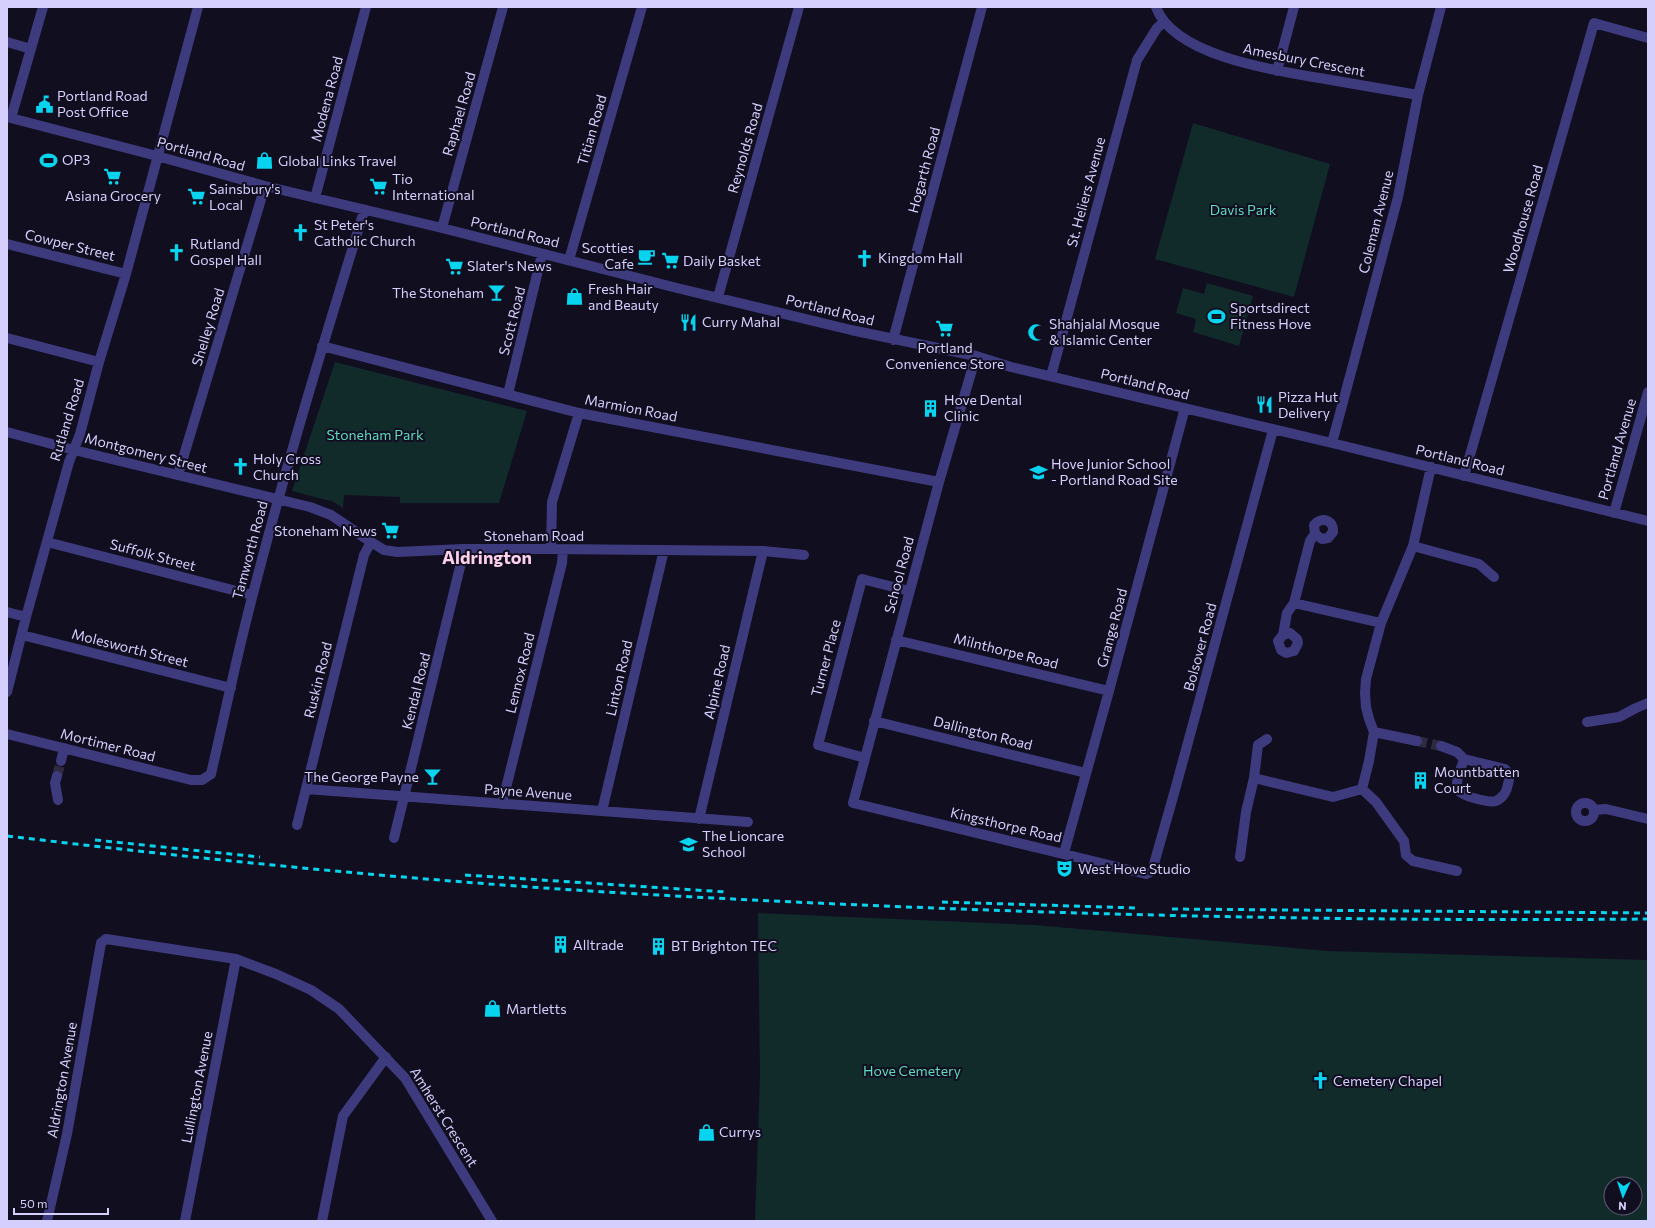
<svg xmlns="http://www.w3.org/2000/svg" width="1655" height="1228" viewBox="0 0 1655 1228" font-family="Commissioner,sans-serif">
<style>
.green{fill:#112a2a;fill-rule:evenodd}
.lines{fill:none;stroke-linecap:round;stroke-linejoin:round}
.minor-tunnel{stroke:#2e2b41;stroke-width:10;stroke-dasharray:10 5;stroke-linecap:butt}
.minor{stroke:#3e3a7e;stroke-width:10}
.rail{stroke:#08d4f0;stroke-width:3;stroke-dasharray:6 5;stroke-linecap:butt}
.labels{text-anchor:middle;stroke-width:4;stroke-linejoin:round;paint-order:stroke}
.street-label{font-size:14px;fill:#d5cffd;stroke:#110e20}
.poi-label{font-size:14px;fill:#d5cffd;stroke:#110e20;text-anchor:start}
.park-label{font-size:14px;fill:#5edabe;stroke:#110e20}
.district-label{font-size:18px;font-weight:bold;fill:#fdd1ec;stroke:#110e20}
</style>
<rect width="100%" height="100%" fill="#110e20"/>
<path class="green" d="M1193,123l137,41 -36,133 -139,-38z
M1207,283l46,13 -14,50 -46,-14 3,-13 -20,-6 7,-25 21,6z
M335,362l192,49 -28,92h-99v-6l-56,-2 -1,13 -11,-7 -6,-1 -34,-9z
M758,913l277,12 293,26 320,9v261h-893l5,-144zM1611,1184h24v24h-24z"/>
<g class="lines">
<path class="minor-tunnel" d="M1417,741l24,5
M57,776l4,-15"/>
<path class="minor" d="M1156,7c18,51 128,65 175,73 29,5 58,10 87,15
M7,42l24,7
M1277,71l17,-64
M7,117l150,39 108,30 177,42 235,60 174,42 125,26 35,11 321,76 316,78
M11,118l32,-111
M315,198l51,-191
M442,228l61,-221
M7,244l119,30
M569,260l73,-253
M718,297l81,-290
M7,338l92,24
M893,340l89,-333
M322,346l257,67 360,69
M976,356l-37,126 -86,321 293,71 6,-3 23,-81 98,-360
M1051,376l86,-316 20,-32 7,-6
M508,394l34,-140
M7,432l67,18 236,57 21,8 40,27 13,8 13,2 66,-3h88l212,2 41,4
M1332,443l66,-246 20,-102 23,-88
M178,475l87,-289
M1464,476l130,-453 54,15
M1614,513l34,-121
M1315,534l7,5 6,-1 5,-6c1,-12 -11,-16 -19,-7l1,9 -5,7 -16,62 87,20
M47,542l205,53
M1413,546l66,18 15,13
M551,549l1,-47 27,-89
M7,612l19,5
M22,635l209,53
M1283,635l-5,6 3,9 5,3 8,-2 4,-8 -1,-4 -7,-6 -7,2 4,-22 7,-10
M896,640l213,51
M7,692l19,-75 43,-155 11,-28 19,-72 27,-88 72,-267
M874,721l212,52
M1587,722l32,-5 17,-9 12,-5
M1374,732l43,9
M7,734l184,46h11l9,-6c14,-60 26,-120 42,-180 33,-129 72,-256 111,-383
M1441,746l16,6 7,7 41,10c5,5 5,9 3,15 -1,7 -5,14 -12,17 -7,2 -35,-5 -38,-11 -4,-8 4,-23 6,-31
M865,758l-47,-13 44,-166 47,12
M61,761l3,-13
M57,776l-2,7 3,17
M1254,778l4,-33 9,-6
M306,789l442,33
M1362,789l14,13 28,39 2,14 7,6 44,10
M1576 812a9 9 0 1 1 18 0a9 9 0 1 1-18 0Z
M502,804l60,-241 1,-14
M1594,810l12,-1 42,10
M602,811l62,-261
M699,819l64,-268
M297,825l67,-270 7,-13
M394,838l67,-275 2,-14
M1064,853l45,-162 76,-283
M1240,857l6,-45 8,-34 79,19 29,-8 7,-28 5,-29 -5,-13 -3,-12 -1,-14 1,-14 15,-56 32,-77 18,-79
M47,1221l20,-87 34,-191 5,-4 130,20 40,15 35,16 28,19 66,69 87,143
M185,1221l51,-262
M322,1221l21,-105 43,-59"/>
<path class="rail" d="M7,836c210,25 422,46 633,58 336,19 672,28 1008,25
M95,840l165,17
M465,875l261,17
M942,902l196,6
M1172,909l476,4"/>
</g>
<defs>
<symbol id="civic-bare" viewBox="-9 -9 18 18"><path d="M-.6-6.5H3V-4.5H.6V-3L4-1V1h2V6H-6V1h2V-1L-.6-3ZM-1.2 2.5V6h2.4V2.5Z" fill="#08d4f0" stroke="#110e20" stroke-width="2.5" paint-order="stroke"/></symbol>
<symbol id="stadium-bare" viewBox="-9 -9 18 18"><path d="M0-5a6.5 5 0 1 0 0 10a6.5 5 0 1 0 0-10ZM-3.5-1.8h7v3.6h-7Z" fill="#08d4f0" stroke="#110e20" stroke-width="2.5" paint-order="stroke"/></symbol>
<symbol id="shop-bare" viewBox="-9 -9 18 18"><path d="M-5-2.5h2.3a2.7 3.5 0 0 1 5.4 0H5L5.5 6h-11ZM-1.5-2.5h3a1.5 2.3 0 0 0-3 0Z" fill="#08d4f0" stroke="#110e20" stroke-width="2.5" paint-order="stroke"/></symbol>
<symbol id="supermarket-bare" viewBox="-9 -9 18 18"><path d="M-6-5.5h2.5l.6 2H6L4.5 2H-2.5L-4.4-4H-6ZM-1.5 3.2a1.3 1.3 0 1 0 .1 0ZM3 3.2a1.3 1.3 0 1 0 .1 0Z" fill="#08d4f0" stroke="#110e20" stroke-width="2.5" paint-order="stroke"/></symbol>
<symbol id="church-bare" viewBox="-9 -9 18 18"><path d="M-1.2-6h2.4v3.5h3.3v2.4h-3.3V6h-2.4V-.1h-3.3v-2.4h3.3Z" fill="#08d4f0" stroke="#110e20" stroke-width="2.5" paint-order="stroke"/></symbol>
<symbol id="cafe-bare" viewBox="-9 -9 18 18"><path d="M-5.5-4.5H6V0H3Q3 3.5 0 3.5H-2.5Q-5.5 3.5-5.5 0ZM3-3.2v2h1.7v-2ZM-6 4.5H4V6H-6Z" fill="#08d4f0" stroke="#110e20" stroke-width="2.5" paint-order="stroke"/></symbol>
<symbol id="bar-bare" viewBox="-9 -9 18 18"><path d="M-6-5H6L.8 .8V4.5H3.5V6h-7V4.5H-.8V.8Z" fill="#08d4f0" stroke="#110e20" stroke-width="2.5" paint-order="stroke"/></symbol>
<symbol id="restaurant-bare" viewBox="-9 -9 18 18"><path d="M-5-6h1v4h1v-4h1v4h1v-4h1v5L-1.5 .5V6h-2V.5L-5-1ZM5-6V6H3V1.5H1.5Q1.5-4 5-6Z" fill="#08d4f0" stroke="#110e20" stroke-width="2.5" paint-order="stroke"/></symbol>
<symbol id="mosque-bare" viewBox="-9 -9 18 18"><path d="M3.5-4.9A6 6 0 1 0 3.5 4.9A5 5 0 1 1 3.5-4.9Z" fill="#08d4f0" stroke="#110e20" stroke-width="2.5" paint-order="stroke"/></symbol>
<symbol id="building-bare" viewBox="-9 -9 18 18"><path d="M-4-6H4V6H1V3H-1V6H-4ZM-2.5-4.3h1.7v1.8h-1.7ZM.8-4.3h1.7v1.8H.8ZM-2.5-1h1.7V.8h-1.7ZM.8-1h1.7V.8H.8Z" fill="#08d4f0" stroke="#110e20" stroke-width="2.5" paint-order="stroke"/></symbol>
<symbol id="school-bare" viewBox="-9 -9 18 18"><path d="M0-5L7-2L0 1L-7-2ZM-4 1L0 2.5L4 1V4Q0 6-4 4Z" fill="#08d4f0" stroke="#110e20" stroke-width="2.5" paint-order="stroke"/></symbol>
<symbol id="theatre-bare" viewBox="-9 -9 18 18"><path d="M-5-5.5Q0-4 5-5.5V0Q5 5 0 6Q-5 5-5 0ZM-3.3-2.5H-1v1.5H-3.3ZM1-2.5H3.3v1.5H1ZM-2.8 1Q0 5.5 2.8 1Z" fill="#08d4f0" stroke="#110e20" stroke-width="2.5" paint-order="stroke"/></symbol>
</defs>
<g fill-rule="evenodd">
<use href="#civic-bare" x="32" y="92" width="25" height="25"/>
<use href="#stadium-bare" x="36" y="148" width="25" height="25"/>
<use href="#shop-bare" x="252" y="148" width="25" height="25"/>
<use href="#supermarket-bare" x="100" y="164" width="25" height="25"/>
<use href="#supermarket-bare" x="366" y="174" width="25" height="25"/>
<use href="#supermarket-bare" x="184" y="184" width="25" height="25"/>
<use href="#church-bare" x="288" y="220" width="25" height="25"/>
<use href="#church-bare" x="164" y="240" width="25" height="25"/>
<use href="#cafe-bare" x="634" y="244" width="25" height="25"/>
<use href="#church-bare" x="852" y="246" width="25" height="25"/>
<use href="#supermarket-bare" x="658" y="248" width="25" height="25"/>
<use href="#supermarket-bare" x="442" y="254" width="25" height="25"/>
<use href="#bar-bare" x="484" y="280" width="25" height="25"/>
<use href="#shop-bare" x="562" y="284" width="25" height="25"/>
<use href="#stadium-bare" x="1204" y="304" width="25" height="25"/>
<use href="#restaurant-bare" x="676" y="310" width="25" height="25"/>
<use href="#supermarket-bare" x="932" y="316" width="25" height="25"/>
<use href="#mosque-bare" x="1024" y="320" width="25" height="25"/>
<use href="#restaurant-bare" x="1252" y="392" width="25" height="25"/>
<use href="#building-bare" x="918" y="396" width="25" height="25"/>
<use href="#church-bare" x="228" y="454" width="25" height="25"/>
<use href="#school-bare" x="1026" y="460" width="25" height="25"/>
<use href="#supermarket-bare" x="378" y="518" width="25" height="25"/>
<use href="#bar-bare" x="420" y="764" width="25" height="25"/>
<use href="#building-bare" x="1408" y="768" width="25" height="25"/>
<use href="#school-bare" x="676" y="832" width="25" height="25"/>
<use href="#theatre-bare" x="1052" y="856" width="25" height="25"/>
<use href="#building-bare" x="548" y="932" width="25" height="25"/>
<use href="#building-bare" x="646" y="934" width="25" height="25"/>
<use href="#shop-bare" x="480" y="996" width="25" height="25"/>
<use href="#church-bare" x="1308" y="1068" width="25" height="25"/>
<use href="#shop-bare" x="694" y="1120" width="25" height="25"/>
</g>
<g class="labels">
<g class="street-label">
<text transform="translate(1304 60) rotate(11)" y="5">Amesbury Crescent</text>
<text transform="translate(327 99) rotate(-75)" y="5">Modena Road</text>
<text transform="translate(459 114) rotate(-74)" y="5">Raphael Road</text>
<text transform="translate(592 130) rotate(-74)" y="5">Titian Road</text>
<text transform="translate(745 148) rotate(-74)" y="5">Reynolds Road</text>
<text transform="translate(201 154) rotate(16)" y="5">Portland Road</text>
<text transform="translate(924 170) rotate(-75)" y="5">Hogarth Road</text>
<text transform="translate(1086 192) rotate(-75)" y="5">St. Heliers Avenue</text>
<text transform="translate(1523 219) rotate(-74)" y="5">Woodhouse Road</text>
<text transform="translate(1376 222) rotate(-76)" y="5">Coleman Avenue</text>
<text transform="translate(515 232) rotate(14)" y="5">Portland Road</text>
<text transform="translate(70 245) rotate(14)" y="5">Cowper Street</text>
<text transform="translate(830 310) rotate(14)" y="5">Portland Road</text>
<text transform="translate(512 321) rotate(-76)" y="5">Scott Road</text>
<text transform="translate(208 327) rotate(-73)" y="5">Shelley Road</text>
<text transform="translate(1145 384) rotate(14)" y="5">Portland Road</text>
<text transform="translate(631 408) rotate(11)" y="5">Marmion Road</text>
<text transform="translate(67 420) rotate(-73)" y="5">Rutland Road</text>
<text transform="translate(1617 449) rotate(-74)" y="5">Portland Avenue</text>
<text transform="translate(146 453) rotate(14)" y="5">Montgomery Street</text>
<text transform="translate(1460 460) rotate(14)" y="5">Portland Road</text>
<text x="534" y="541">Stoneham Road</text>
<text transform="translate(250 550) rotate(-75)" y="5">Tamworth Road</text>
<text transform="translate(153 555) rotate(15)" y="5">Suffolk Street</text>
<text transform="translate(899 575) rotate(-75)" y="5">School Road</text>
<text transform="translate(1112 628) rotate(-75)" y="5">Grange Road</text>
<text transform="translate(1200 647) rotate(-75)" y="5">Bolsover Road</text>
<text transform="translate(130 648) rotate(14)" y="5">Molesworth Street</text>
<text transform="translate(1006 651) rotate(14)" y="5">Milnthorpe Road</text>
<text transform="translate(826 658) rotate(-75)" y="5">Turner Place</text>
<text transform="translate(520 673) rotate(-76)" y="5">Lennox Road</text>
<text transform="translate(619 678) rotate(-77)" y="5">Linton Road</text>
<text transform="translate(318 680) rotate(-76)" y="5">Ruskin Road</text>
<text transform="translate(717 682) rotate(-77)" y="5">Alpine Road</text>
<text transform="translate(416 691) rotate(-76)" y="5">Kendal Road</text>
<text transform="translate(983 733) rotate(14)" y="5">Dallington Road</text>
<text transform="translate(108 745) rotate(14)" y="5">Mortimer Road</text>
<text transform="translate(528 792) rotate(4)" y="5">Payne Avenue</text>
<text transform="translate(1006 825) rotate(13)" y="5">Kingsthorpe Road</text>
<text transform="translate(62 1080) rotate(-80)" y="5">Aldrington Avenue</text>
<text transform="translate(197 1087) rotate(-79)" y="5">Lullington Avenue</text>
<text transform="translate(444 1117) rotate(58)" y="5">Amherst Crescent</text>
</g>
<g class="poi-label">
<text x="57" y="101">Portland Road<tspan x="57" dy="16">Post Office</tspan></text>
<text x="62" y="165">OP3</text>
<text x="278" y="166">Global Links Travel</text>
<text x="392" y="184">Tio<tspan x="392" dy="16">International</tspan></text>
<text x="209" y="194">Sainsbury's<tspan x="209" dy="16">Local</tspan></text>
<text x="113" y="201" text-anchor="middle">Asiana Grocery</text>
<text x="314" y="230">St Peter's<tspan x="314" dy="16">Catholic Church</tspan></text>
<text x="190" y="249">Rutland<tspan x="190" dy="16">Gospel Hall</tspan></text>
<text x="634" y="253" text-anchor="end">Scotties<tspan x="634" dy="16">Cafe</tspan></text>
<text x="878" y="263">Kingdom Hall</text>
<text x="683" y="266">Daily Basket</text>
<text x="467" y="271">Slater's News</text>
<text x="588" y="294">Fresh Hair<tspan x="588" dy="16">and Beauty</tspan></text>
<text x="484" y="298" text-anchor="end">The Stoneham</text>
<text x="1230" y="313">Sportsdirect<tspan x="1230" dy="16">Fitness Hove</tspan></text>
<text x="702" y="327">Curry Mahal</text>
<text x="1049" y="329">Shahjalal Mosque<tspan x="1049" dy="16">&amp; Islamic Center</tspan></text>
<text x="945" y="353" text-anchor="middle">Portland<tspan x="945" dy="16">Convenience Store</tspan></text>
<text x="1278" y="402">Pizza Hut<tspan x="1278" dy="16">Delivery</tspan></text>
<text x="944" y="405">Hove Dental<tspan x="944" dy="16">Clinic</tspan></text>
<text x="253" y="464">Holy Cross<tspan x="253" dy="16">Church</tspan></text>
<text x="1051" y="469">Hove Junior School<tspan x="1051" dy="16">- Portland Road Site</tspan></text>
<text x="377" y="536" text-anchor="end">Stoneham News</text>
<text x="1434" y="777">Mountbatten<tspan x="1434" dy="16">Court</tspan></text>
<text x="419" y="782" text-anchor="end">The George Payne</text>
<text x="702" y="841">The Lioncare<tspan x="702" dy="16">School</tspan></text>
<text x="1078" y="874">West Hove Studio</text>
<text x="573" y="950">Alltrade</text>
<text x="671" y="951">BT Brighton TEC</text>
<text x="506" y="1014">Martletts</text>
<text x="1333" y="1086">Cemetery Chapel</text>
<text x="719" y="1137">Currys</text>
</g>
<g class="park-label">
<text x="1243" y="215">Davis Park</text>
<text x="375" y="440">Stoneham Park</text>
<text x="912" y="1076">Hove Cemetery</text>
</g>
<g class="district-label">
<text x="487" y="564">Aldrington</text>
</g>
</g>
<rect width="1655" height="1228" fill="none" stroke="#d5cffd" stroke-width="16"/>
<g transform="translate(1623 1196) rotate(183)"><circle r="19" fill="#110e20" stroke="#5f5b78"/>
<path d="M0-3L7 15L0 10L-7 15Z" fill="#08d4f0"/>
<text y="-6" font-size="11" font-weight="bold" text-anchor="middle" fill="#d5cffd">N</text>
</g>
<path d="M14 1208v6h94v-6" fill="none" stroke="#d5cffd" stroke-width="2"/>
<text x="20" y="1208" font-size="12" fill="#d5cffd" stroke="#110e20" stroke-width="3" paint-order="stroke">50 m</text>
</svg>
